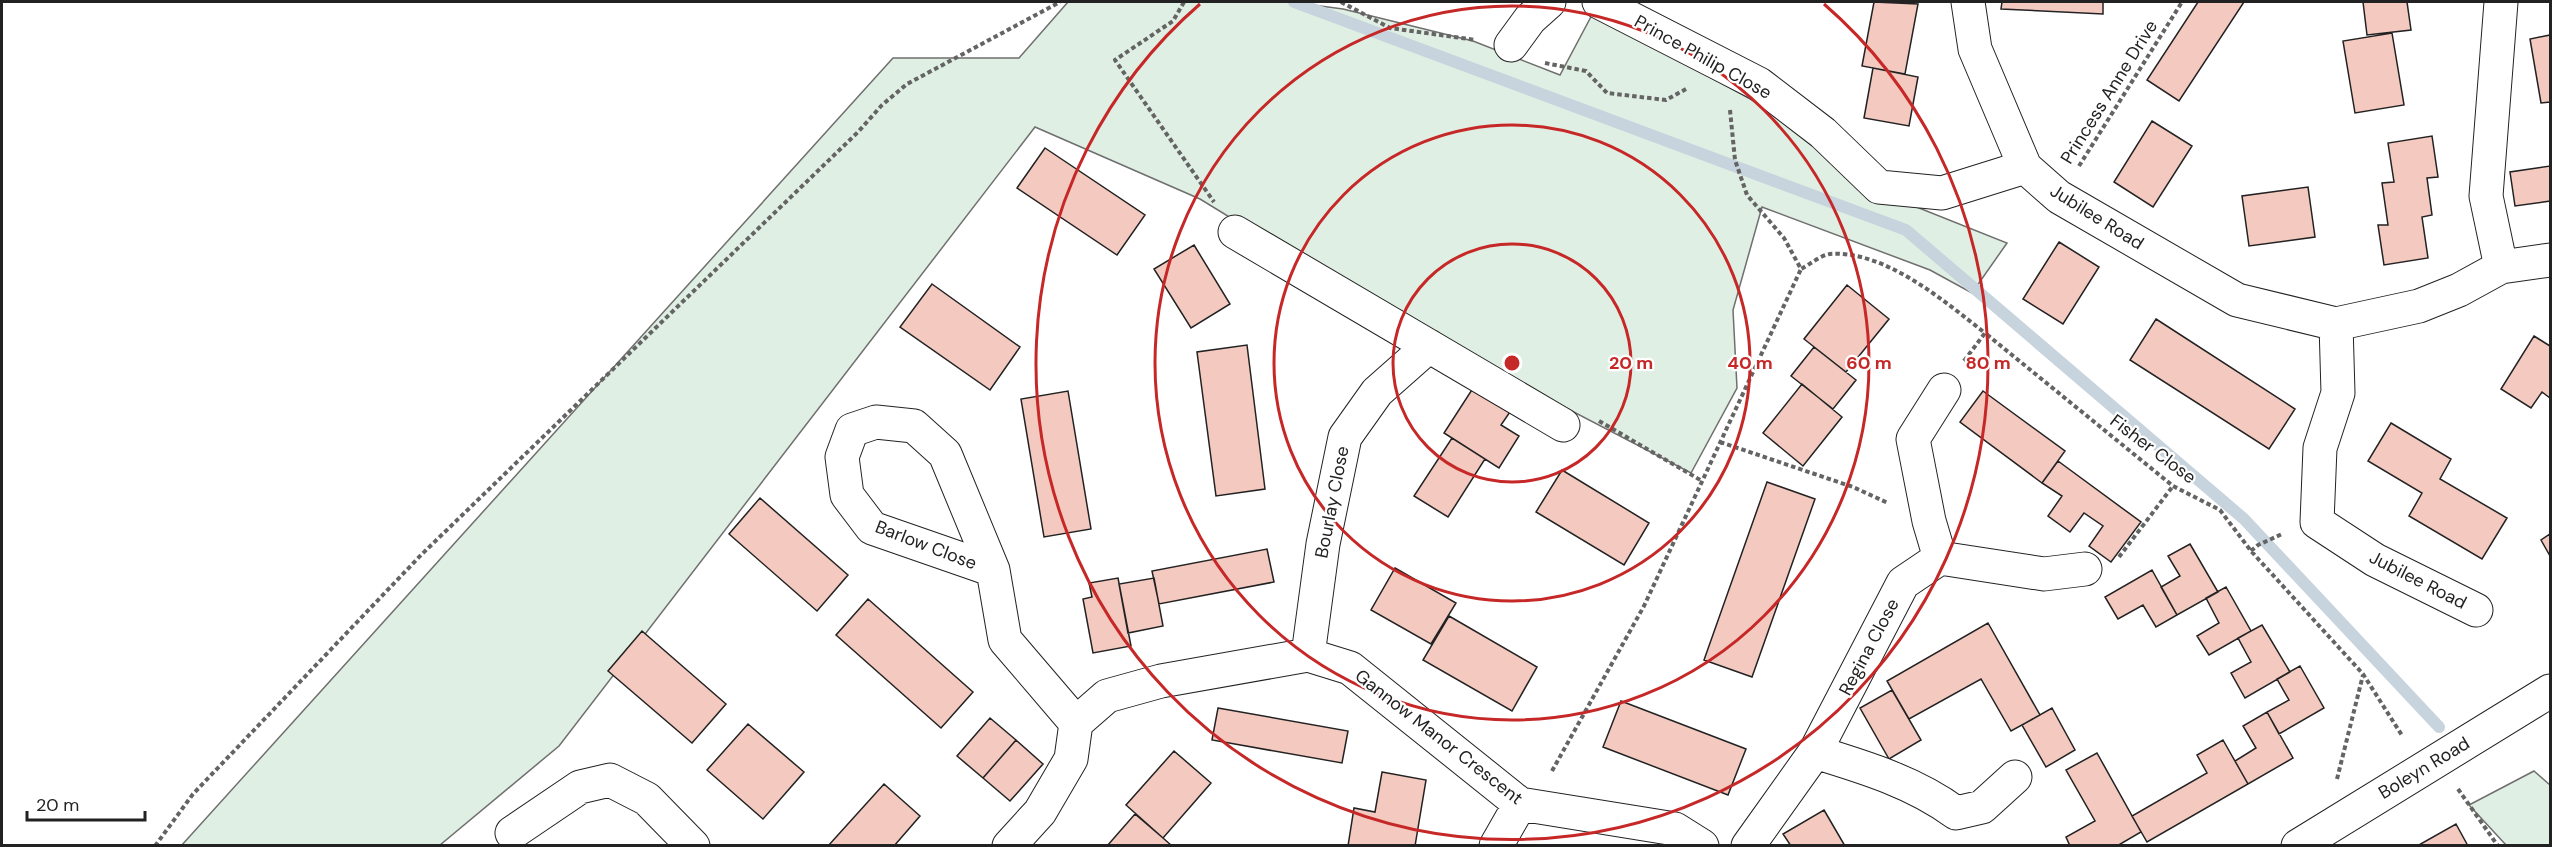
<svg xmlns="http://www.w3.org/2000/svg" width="2552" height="847" viewBox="0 0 2552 847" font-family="'DM Sans',sans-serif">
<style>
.green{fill:#e0efe3;stroke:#6f6f6f;stroke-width:1.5}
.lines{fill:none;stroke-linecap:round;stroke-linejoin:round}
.stream{stroke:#c7d3dd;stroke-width:12}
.building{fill:#f3c9c0;stroke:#222;stroke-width:1.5}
.minor-casing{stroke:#222;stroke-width:35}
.tertiary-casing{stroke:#222;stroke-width:35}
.path{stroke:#646464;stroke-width:4;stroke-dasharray:4.5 3;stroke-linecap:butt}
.minor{stroke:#fff;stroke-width:33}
.tertiary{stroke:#fff;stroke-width:33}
.ring{fill:none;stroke:#c62828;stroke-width:3}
.labels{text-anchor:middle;stroke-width:4.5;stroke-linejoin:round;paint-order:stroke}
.street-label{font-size:18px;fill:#222;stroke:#fff}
.centre{fill:#c62828;stroke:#fff;stroke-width:3}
.ring-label{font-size:18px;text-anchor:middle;font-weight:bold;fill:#c62828;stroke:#fff;stroke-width:4.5;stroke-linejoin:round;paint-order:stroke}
</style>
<rect width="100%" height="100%" fill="#fff"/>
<path class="green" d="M1068,2h222l53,7 130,32 87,34 33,-62 161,88 120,89 133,53 -35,50 -42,-23 -168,-63 -29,103 4,78 -46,85 -290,-151 -201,-123 -165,-72 -476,619 -119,99 -259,1 712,-788h126z
M2534,771l16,14v60h-44l-37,-40z"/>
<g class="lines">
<path class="stream" d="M1294,2l612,228 338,289 195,208"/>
</g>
<path class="building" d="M1874,2l44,2 -13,70 -43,-8z
M2002,2h101v12l-102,-5z
M2198,2h46l-65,99 -32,-21z
M2363,2h44l4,28 -44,5z
M2392,33l12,72 -49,8 -12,-72z
M2550,35v67l-9,1 -11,-64z
M1873,68l45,9 -9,49 -45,-8z
M2152,121l40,25 -39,61 -39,-25z
M2432,136l6,41 -11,1 5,37 -10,2 6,41 -44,7 -6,-40h10l-6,-42 12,-1 -6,-39z
M1045,148l100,67 -28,40 -100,-67z
M2550,166v35l-35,5 -5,-34z
M2308,187l7,50 -66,9 -7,-50z
M2059,242l40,25 -36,57 -40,-25z
M1194,245l36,59 -39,24 -37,-59z
M932,284l88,63 -30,43 -90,-63z
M1847,285l42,34 -43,53 -42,-33z
M2156,319l139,90 -26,40 -139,-89z
M2534,336l16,10v52l-8,-6 -11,16 -30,-19z
M1247,345l18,144 -49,7 -19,-144z
M1814,347l42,33 -23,29 -42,-33z
M1802,384l40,33 -39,49 -40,-33z
M1475,385l37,24 -11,16 18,11 -20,32 -55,-35z
M1068,391l23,138 -47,8 -23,-138z
M1983,391l82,60 -23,32 -82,-61z
M2391,423l60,36 -11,20 67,39 -25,41 -73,-43 13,-23 -54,-32z
M1452,438l33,21 -37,58 -34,-21z
M2058,461l83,61 -30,40 -22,-16 14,-20 -19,-13 -14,19 -22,-16 14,-20 -20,-13z
M1562,470l87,53 -25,42 -88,-53z
M1767,482l48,17 -63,178 -48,-17z
M760,498l88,77 -31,36 -88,-77z
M2550,534v22l-9,-16z
M2190,544l28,48 -41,23 -16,-28 19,-11 -12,-20z
M1267,549l7,33 -115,22 -7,-33z
M1395,568l61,35 -25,41 -60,-34z
M2152,570l25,45 -21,12 -13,-22 -25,14 -13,-22z
M1118,578l13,68 -38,7 -10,-54 9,-2 -3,-14z
M1154,578l9,48 -35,7 -9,-49z
M2226,587l25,44 -42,24 -12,-19 22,-13 -13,-25z
M868,599l105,93 -32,36 -105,-93z
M1449,616l88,51 -25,44 -89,-51z
M1988,623l52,92 -29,16 -30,-52 -72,40 -22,-38z
M2262,625l28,47 -45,26 -14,-25 20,-11 -13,-24z
M642,631l84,73 -34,39 -84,-72z
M2300,666l24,42 -45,26 -12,-22 22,-12 -12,-21z
M1892,690l29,50 -32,19 -29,-51z
M1621,701l125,48 -18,46 -125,-48z
M1218,708l130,23 -6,32 -130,-23z
M2052,708l23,42 -29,17 -24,-42z
M2267,712l26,46 -45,26 -13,-23 21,-13 -13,-22z
M990,718l26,22 -33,38 -26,-22z
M748,724l56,48 -41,47 -56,-49z
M1016,740l27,24 -33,37 -27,-23z
M2223,740l25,44 -101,58 -15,-26 75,-43 -10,-18z
M1174,751l37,32 -48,55 -37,-33z
M2097,753l44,79 -24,14h-47l-4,-9 29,-16 -29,-51z
M1382,772l44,8 -11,66h-67l6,-38 21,4z
M884,784l36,32 -26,30h-66z
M1824,810l21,36h-54l-8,-12z
M1135,814l28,24 9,8h-65z
M2456,824l12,22h-51z"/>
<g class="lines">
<defs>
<path id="minor" d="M1599,2l160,82 64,49 56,54 63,6 83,-26
M1968,2l7,47 50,118 34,30 178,103 99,24 83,-18 40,-16 42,-23 49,-7
M2501,2l-15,194 15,71
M1511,45l19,-26 19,-17
M1235,232l328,193
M2336,324l2,69 -18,55 -3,74 58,38 101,50
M1940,558l-11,-37 -16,-82 31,-49
M993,570l-121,-42 -25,-33 -5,-38 10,-27 24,-8 38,4 31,28 48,116 12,70 71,83
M1308,655l15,-111 22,-107 32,-45 52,-46
M1815,752c49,15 99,30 141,61l26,-6 33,-30
M512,833l68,-46 30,-7 37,19 46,47
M1009,846l31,-34 31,-53 5,-36 31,-27 54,-15 147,-26 42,13 170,136 155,25 27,17
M1496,846l24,-42
M1748,846l67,-94 88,-169 37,-25 104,16 41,-5"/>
<path id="tertiary" d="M2298,846l252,-155"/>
</defs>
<use href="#minor" class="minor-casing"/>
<use href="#tertiary" class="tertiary-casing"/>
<path class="path" d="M1184,2l-11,19 -58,39 99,142
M1341,2l49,26 86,12
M1545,63l41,8 21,22 59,7 20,-11
M1730,110l5,50 12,35 37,43 17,31c8,-4 20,-14 29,-15 55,-4 114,47 155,79
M2079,166l103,-164
M1964,361l21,-28 188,153 47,24 31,41 112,123 40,63
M1599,421l103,60
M1720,442l133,45 35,16
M2251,551l7,-6 24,-11
M2119,557l54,-71
M1552,771l92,-165 157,-337
M2337,779l26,-104
M2458,789l40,57
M155,846l38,-52 228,-239 437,-423 24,-27 25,-21 153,-82"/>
<use href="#minor" class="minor"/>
<use href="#tertiary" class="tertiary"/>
</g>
<g class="ring">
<circle cx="1512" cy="363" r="119"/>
<circle cx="1512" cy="363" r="238"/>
<circle cx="1512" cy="363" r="357"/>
<path d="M1824 4A476 476 0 1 1 1200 4"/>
</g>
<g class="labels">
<g class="street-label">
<text transform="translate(1703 57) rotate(29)" y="6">Prince Philip Close</text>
<text transform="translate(2109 92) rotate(-58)" y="6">Princess Anne Drive</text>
<text transform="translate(2097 217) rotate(32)" y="6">Jubilee Road</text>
<text transform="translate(2153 449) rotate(37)" y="6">Fisher Close</text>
<text transform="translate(1332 502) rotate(-79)" y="6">Bourlay Close</text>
<text transform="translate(926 545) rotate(21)" y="6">Barlow Close</text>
<text transform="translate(2418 580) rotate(27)" y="6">Jubilee Road</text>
<text transform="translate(1869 647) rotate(-62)" y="6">Regina Close</text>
<text transform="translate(1439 737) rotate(38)" y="6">Gannow Manor Crescent</text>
<text transform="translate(2424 768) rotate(-31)" y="6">Boleyn Road</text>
</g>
</g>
<circle cx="1512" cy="363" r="9" class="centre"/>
<g class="ring-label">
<text x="1631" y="369">20 m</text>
<text x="1750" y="369">40 m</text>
<text x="1869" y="369">60 m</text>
<text x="1988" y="369">80 m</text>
</g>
<rect width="2552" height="847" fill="none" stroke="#222222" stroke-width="6"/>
<path d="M27 811v9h118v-9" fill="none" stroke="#222222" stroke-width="3"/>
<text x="36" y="811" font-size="18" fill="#222222" stroke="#ffffff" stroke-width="4.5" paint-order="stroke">20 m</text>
</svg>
